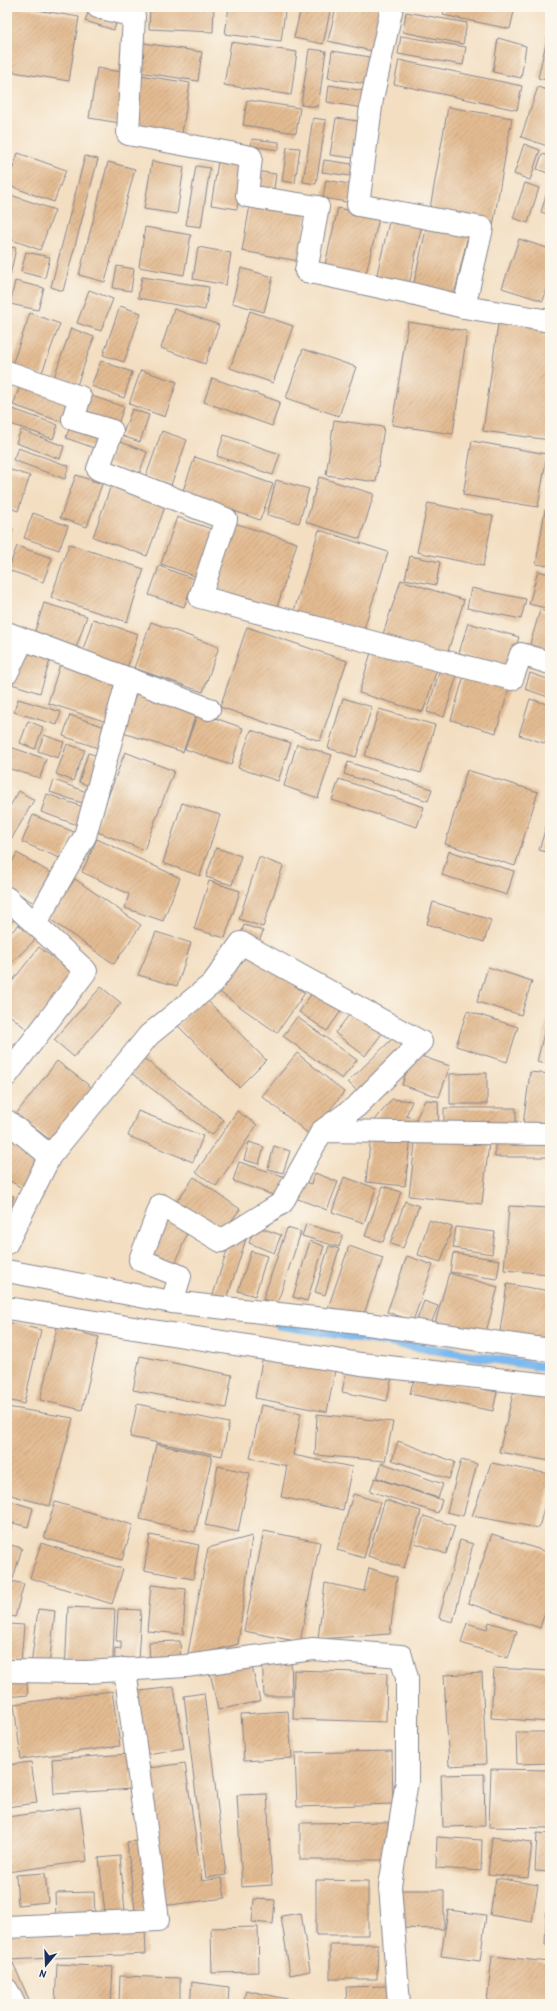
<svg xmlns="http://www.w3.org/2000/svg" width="557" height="2011" viewBox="0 0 557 2011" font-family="'Patrick Hand',sans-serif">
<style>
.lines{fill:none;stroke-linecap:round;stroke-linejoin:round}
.stream{stroke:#7bb9ee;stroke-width:9}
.building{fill:url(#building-hatch)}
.minor-casing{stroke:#878690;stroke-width:24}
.minor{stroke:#fff;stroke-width:22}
</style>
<defs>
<pattern id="building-hatch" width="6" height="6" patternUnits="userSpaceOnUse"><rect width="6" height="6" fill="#e3bb92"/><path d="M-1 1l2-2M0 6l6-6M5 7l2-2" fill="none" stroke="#c2a180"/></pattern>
</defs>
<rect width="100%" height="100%" fill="#fbf7ec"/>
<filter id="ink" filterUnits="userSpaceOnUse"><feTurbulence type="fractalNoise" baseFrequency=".025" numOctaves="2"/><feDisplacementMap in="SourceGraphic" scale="8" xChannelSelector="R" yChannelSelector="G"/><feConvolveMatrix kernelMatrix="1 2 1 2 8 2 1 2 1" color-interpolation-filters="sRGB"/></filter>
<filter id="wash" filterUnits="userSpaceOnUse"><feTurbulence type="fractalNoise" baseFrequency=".012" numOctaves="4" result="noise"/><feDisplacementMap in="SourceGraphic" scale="16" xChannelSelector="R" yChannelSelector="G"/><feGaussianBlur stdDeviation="0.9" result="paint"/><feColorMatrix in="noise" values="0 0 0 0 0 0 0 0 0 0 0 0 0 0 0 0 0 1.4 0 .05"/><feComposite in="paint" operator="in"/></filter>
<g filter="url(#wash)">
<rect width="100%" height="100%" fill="#f3dec1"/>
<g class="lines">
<path class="stream" d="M279,1325l271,43"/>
</g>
<g id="blocks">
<path class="building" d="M7,7h12l60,10 -10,64 -62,-10z
M90,7h31l-7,23 -29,-9z
M150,7h64l-1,25 -64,-3z
M229,7h25l31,4 -4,30 -56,-7z
M301,7h30l-8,37 -29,-6z
M336,7h50l-10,45 -48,-11z
M445,7h70l-5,22 -67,-14z
M406,12l61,11 -4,21 -60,-12z
M549,30h1v51l-12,-3z
M401,36l65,11 -3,18 -65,-11z
M498,38l28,8 -5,32 -28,-6z
M124,40l78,12 -4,29 -79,-12z
M231,42l66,10 -6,43 -67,-10z
M309,49l17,2 -8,56 -17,-2z
M332,51l45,7 -4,27 -45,-7z
M399,60l123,26 -5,24 -123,-26z
M97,68l93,15 -8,50 -93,-15z
M329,85l42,7 -3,17 -41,-7z
M538,87l12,4v56l-29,-10z
M247,100l53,8 -4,25 -53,-8z
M448,107l64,11 -19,108 -64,-12z
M313,118l13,2 -10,64 -13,-2z
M336,118l22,3 -5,37 -23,-3z
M252,139l27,3v8l-28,-4z
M524,144l16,6 -10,30 -16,-6z
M287,147l13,1 -5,35 -13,-2z
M18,153l48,17 -12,32 -47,-17z
M542,154l8,2v18l-13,-5z
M85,156l13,3 -35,132 -12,-4z
M324,160l35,5 -2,12 -35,-5z
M152,161l32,6 -7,47 -33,-5z
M108,162l27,7 -30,113 -26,-7z
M218,162l26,5 -7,42 -26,-4z
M196,166l14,2 -9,59 -15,-2z
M256,171l20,3 -2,15 -20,-3z
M326,180l28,5 -2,18 -29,-5z
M525,183l14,5 -11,35 -15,-5z
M547,192l3,1v22l-9,-3z
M8,194l47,16 -15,40 -33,-12z
M251,199l57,9 -9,53 -57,-10z
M338,208l41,10 -15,64 -41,-9z
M390,218l32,7 -14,65 -33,-7z
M427,225l41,10 -14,61 -41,-9z
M145,227l46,8 -7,40 -45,-8z
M519,239l31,10v30l-7,22 -41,-13z
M7,246l9,2 -7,33h-2z
M198,247l33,6 -5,32 -33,-6z
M26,252l24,5 -5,21 -24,-6z
M117,266l17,3 -3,22 -18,-3z
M241,268l32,9 -9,35 -32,-9z
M142,277l67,10 -4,23 -67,-12z
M15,281l29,7 -6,22 -28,-6z
M89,290l24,9 -12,32 -24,-8z
M120,306l21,7 -17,49 -21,-7z
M174,309l45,16 -14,39 -44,-16z
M250,311l43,15 -20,57 -43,-15z
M30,313l30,11 -19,51 -29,-10z
M499,317l51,7v116l-67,-9z
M408,322l59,9 -14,103 -61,-9z
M71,328l23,9 -18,51 -23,-8z
M303,349l53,18 -17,49 -53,-18z
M101,361l31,11 -8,26 -33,-12z
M141,370l36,12 -12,35 -36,-13z
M212,378l68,24 -8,24 -68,-24z
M20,386l49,17 -7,19 -49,-17z
M86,394l38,13 -7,20 -37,-13z
M13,409l45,16 -5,14 -45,-16z
M132,409l17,6 -9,27 -18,-6z
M334,420l50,7 -8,55 -50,-7z
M71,423l35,11 -6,16 -34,-12z
M21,430l43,16 -4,13 -44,-16z
M162,431l25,9 -16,45 -25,-9z
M224,435l56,19 -7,21 -56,-19z
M116,440l31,12 -8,22 -31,-11z
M472,441l75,13 -9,53 -75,-12z
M18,448l51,18 -4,13 -52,-19z
M195,457l78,27 -13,36 -78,-27z
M11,470l19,6 -12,35 -11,-4v-26z
M76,475l26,9 -15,43 -27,-9z
M319,477l55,17 -14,45 -54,-17z
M276,480l33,9 -10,34 -32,-8z
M111,485l55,19 -19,52 -54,-19z
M428,503l65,13 -10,50 -66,-14z
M545,510l5,1v55l-14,-2z
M33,513l35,13 -9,24 -35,-12z
M177,517l43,15 -17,47 -42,-15z
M228,521l69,22 -26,84 -70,-22z
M7,527l6,2 -6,17z
M319,530l69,22 -26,83 -69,-21z
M69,544l75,25 -17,53 -76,-25z
M17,546l35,12 -9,24 -35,-12z
M410,556l30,6 -4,23 -31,-6z
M159,566l35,13 -10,28 -35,-12z
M538,571l12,3v35l-21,-5z
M401,580l63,20 -19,61 -64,-21z
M471,588l55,11 -5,20 -54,-11z
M44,603l43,13 -12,35 -42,-14z
M540,610l10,3v45l-22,-7z
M93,619l45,15 -12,37 -45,-15z
M151,622l68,25 -16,45 -69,-24z
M468,623l51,14 -9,30 -51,-14z
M247,627l100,34 -27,80 -100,-34z
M24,645l28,9 -12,39 -28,-9z
M372,649l65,20 -14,43 -64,-19z
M61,661l62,20 -13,42 -62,-20z
M440,669l17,6 -13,42 -17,-5z
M465,672l45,13 -14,48 -45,-13z
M530,673l20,7v10l-2,7 -23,-8z
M137,690l61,19 -15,43 -60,-19z
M343,698l29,9 -16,50 -28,-9z
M18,699l43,13 -4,13 -43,-13z
M530,699l20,6v40l-31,-10z
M379,709l56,16 -14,48 -56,-17z
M198,712l45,16 -12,37 -46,-16z
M70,715l41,14 -7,21 -41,-14z
M28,721l15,6 -8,22 -15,-6z
M251,730l40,13 -13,38 -40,-13z
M44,735l20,7 -6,16 -20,-7z
M67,744l18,6 -12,31 -17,-7z
M297,744l35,11 -14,43 -34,-12z
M7,746l39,13 -6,19 -33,-10z
M125,752l49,19 -30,79 -49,-19z
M88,753l14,4 -10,30 -13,-5z
M348,762l84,27 -4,12 -84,-27z
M467,770l71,22 -23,74 -70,-22z
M339,779l85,28 -7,20 -85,-27z
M54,780l38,14 -4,11 -38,-13z
M19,791l15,9 -22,38 -5,-3v-24z
M47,794l39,14 -6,18 -39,-14z
M182,803l38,12 -20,61 -37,-13z
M550,814v39l-11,-3z
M33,815l41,17 -12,27 -40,-17z
M97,839l83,39 -17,43 -38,-13 4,-14 -47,-22z
M216,848l25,8 -9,29 -26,-8z
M449,851l65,20 -7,24 -65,-20z
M17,853l39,23 -17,30 -32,-19v-16z
M259,857l24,9 -20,61 -24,-8z
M75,879l66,46 -27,39 -66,-46z
M209,881l31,10 -15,47 -31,-9z
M433,902l58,18 -7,22 -57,-18z
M7,904l11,12 -11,11z
M22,922l15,16 -30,29v-31z
M244,925l19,6 -5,14 -19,-6z
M156,932l35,11 -14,43 -39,-11z
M39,947l34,26 -44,58 -22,-18v-25z
M246,952l59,41 -28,40 -59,-42z
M488,967l44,14 -11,34 -44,-13z
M101,987l20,16 -47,54 -20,-17z
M315,989l28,19 -16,23 -28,-19z
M204,997l62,63 -27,27 -62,-62z
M354,1009l29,23 -18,24 -30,-23z
M467,1011l51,16 -11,35 -51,-16z
M548,1016l2,1v48l-13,-3z
M297,1017l60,43 -15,19 -59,-43z
M397,1034l11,11 -49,48 -11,-11z
M7,1040l10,6 -10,16z
M297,1053l47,39 -34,43 -48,-39z
M412,1053l38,13 -11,31 -37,-12z
M142,1057l82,63 -12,15 -82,-63z
M57,1061l38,29 -41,53 -38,-29z
M530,1072l20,2v55l-27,-4z
M487,1073v31h-37v-30z
M392,1099l20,2 -6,15 10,3 9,-19 13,1 1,29h-72z
M444,1108h72v19l-72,1z
M138,1111l65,25 -10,26 -65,-26z
M237,1111l20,14 -41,61 -20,-14z
M371,1133l40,4 -6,49 -39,-4z
M7,1135l37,22 -19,33 -18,-11z
M416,1135l73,8 -7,61 -73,-8z
M495,1138h55v19h-55z
M249,1142l15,5 -5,17 -15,-4z
M274,1146l16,5 -7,22 -15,-4z
M239,1162l47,15 -7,20 -46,-16z
M315,1173l23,9 -11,28 -37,-14 7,-17 14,5z
M194,1177l46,32 -20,28 -46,-32z
M344,1177l32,11 -12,35 -32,-11z
M383,1186l18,6 -18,50 -18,-6z
M7,1194l7,2 -7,22z
M405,1201l14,5 -16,42 -13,-4z
M509,1206l41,2v66l-46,-4z
M163,1215l27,10 -17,45 -27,-10z
M429,1220l23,7 -11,35 -23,-7z
M306,1224l37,11 -4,12 -37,-11z
M255,1226l26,9 -7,18 -25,-10z
M456,1227l39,5 -3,22 -39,-6z
M287,1228l14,4 -24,72 -14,-5z
M232,1235l14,4 -20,63 -14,-4z
M310,1241l14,5 -17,55 -14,-4z
M329,1246l10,3 -14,46 -10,-3z
M349,1246l34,12 -21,62 -34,-12z
M251,1251l16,5 -12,40 -17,-5z
M453,1253l47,7 -3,19 -47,-7z
M407,1256l26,9 -20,56 -26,-9z
M449,1273l49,14 -13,49 -50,-13z
M507,1284l43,7v55l-51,-8z
M424,1301l14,5 -9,23 -14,-4z
M7,1322l34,8 -17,74 -17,-4z
M57,1327l42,10 -17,73 -42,-10z
M264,1350l72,15 -9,47 -72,-14z
M140,1356l92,19 -6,33 -93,-18z
M347,1367l45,9 -5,25 -45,-9z
M418,1376l79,16 -4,19 -83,-17 2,-9z
M515,1386l35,6v69l-51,-9z
M137,1404l92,19 -7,33 -92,-19z
M261,1405l40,8 -8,42 59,12 -9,43 -62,-13 6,-31 -37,-8z
M7,1407l66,11 -23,88 -43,-12z
M317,1414l76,8 -8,39 -70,-6z
M398,1441l57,21 -6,17 -57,-19z
M156,1444l56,12 -17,76 -55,-13z
M461,1460l16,4 -14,52 -16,-4z
M382,1463l61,21 -5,14 -61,-20z
M491,1463l59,11v9l-11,45 -67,-12z
M218,1466l32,7 -12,59 -33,-7z
M375,1478l67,22 -4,13 -68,-22z
M353,1494l27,8 -16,56 -27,-8z
M7,1500l26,8 -5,19 -15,-4 -6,20z
M385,1500l36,11 -17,57 -36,-12z
M55,1502l78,23 -11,35 -78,-22z
M424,1516l31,10 -9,28 -31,-11z
M264,1531l56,11 -20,100 -56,-11z
M492,1534l58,19v42l-10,33 -72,-25z
M150,1535l49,10 -6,34 -49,-9z
M252,1536l-14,108 -51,14 21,-110z
M460,1540l13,4 -20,78 -14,-4z
M41,1543l82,26 -11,35 -82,-26z
M7,1544l15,4 -9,31 -6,-2z
M369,1568l28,9 -7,57 -72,5 7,-56 39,8z
M7,1580l17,4 -9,33 -8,-2z
M151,1585l35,4 -3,45 -36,-3z
M68,1607l47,2 -3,67 -47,-3z
M38,1609l17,2 -7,65 -18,-2z
M118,1609l23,1 -4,69 -23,-1 1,-30 6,1v-8h-5z
M489,1622l28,9 -9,27 -47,-15 6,-20 20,6z
M8,1624l16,1 -3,37 -14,-1z
M180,1641l1,22 -31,1 -1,-22z
M291,1653l1,43h-28l-2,-42z
M250,1658l10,43 -42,9 -9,-43z
M494,1668l56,3v51l-59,-4z
M294,1670l93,3 -1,49 -93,-3z
M26,1673l2,22 -21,2v-22z
M482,1673l4,91 -37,2 -5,-91z
M174,1687l10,61 -43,7 -9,-63z
M112,1691l8,55 -99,13 -7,-55z
M204,1693l22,182 -20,3 -22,-182z
M288,1711l4,47 -48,3 -3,-47z
M516,1732h34v31l-33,1z
M392,1751l1,53 -96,3 -2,-54z
M130,1754l2,35 -78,5 -2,-35z
M31,1762l6,41 -30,4v-42z
M185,1763l17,118 20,-3 3,20 -63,8 -19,-137z
M491,1769l59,1v58l-61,-1z
M484,1774l1,52 -42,1 -2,-52z
M267,1794l5,91 -30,2 -5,-92z
M80,1807l7,54 -80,11v-55z
M388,1822v38h-88v-37z
M537,1833l13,1v38l-15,-1z
M437,1837l45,3 -1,31 -45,-3z
M492,1837l40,5 -4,36 -40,-4z
M145,1840l8,68 -18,3 -8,-69z
M120,1856l5,56 -20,2 -6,-56z
M45,1873l3,29 -30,3 -2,-30z
M496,1878l42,7 -6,37 -42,-7z
M548,1879h2v66h-5z
M316,1880l52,1v54h-52z
M392,1890h52v39l-48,-1z
M94,1892l1,27h-39l-1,-26z
M254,1899l21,1 -2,24 -21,-2z
M448,1910l38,5 -6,46 -39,-5z
M301,1913l9,58 -20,4 -9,-59z
M258,1927l1,45 -47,1 -1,-45z
M145,1928l1,26 -139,6v-25z
M330,1944h48l-1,35h-47z
M492,1956l58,6v42h-38l-25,-3z
M13,1963l18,41h-24v-38z
M57,1964l56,3 -2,37 -56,-1z
M120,1976l60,2v26h-61z
M192,1982l37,5 -1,17h-38z
M390,1986v18h-43l-1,-17z
M246,1990l59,13v1h-62z"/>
</g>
</g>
<g filter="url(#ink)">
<use href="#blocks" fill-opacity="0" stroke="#878690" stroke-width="1"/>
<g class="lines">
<defs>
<path id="minor" d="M98,7l36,9 -6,118 123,23 -4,39 71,11 -12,64 102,22 56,14 86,14
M392,7l-20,92 -14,106 124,23 -18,79
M7,372l73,25 -7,22 39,12 -14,38 128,50 -26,78 312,82 9,-25 29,9
M7,633l202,76
M7,673l16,-34
M7,898l79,73 -79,104
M35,924l50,-88 43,-158
M7,1121l43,35
M7,1243l43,-87 99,-121 64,-52 28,-40 180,99 -64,64 -35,25
M7,1271l165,31 196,22 182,26
M172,1302l8,-26 -40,-16 21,-55 60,36 61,-38 40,-72 228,3
M7,1308l354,56 189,21
M7,1671l79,1 100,-6 127,-17 88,7 6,22v103l-17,105 9,118
M7,1927l151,-7 -33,-251
M7,1990l7,14"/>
</defs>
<use href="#minor" class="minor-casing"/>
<use href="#minor" class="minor"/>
</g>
</g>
<rect width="557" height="2011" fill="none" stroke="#fbf7ec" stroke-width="24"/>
<g transform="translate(46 1965) rotate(199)" stroke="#fbf7ec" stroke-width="3" paint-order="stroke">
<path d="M0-3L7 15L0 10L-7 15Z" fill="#1b2f5e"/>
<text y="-6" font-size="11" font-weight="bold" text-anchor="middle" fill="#1b2f5e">N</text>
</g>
</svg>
